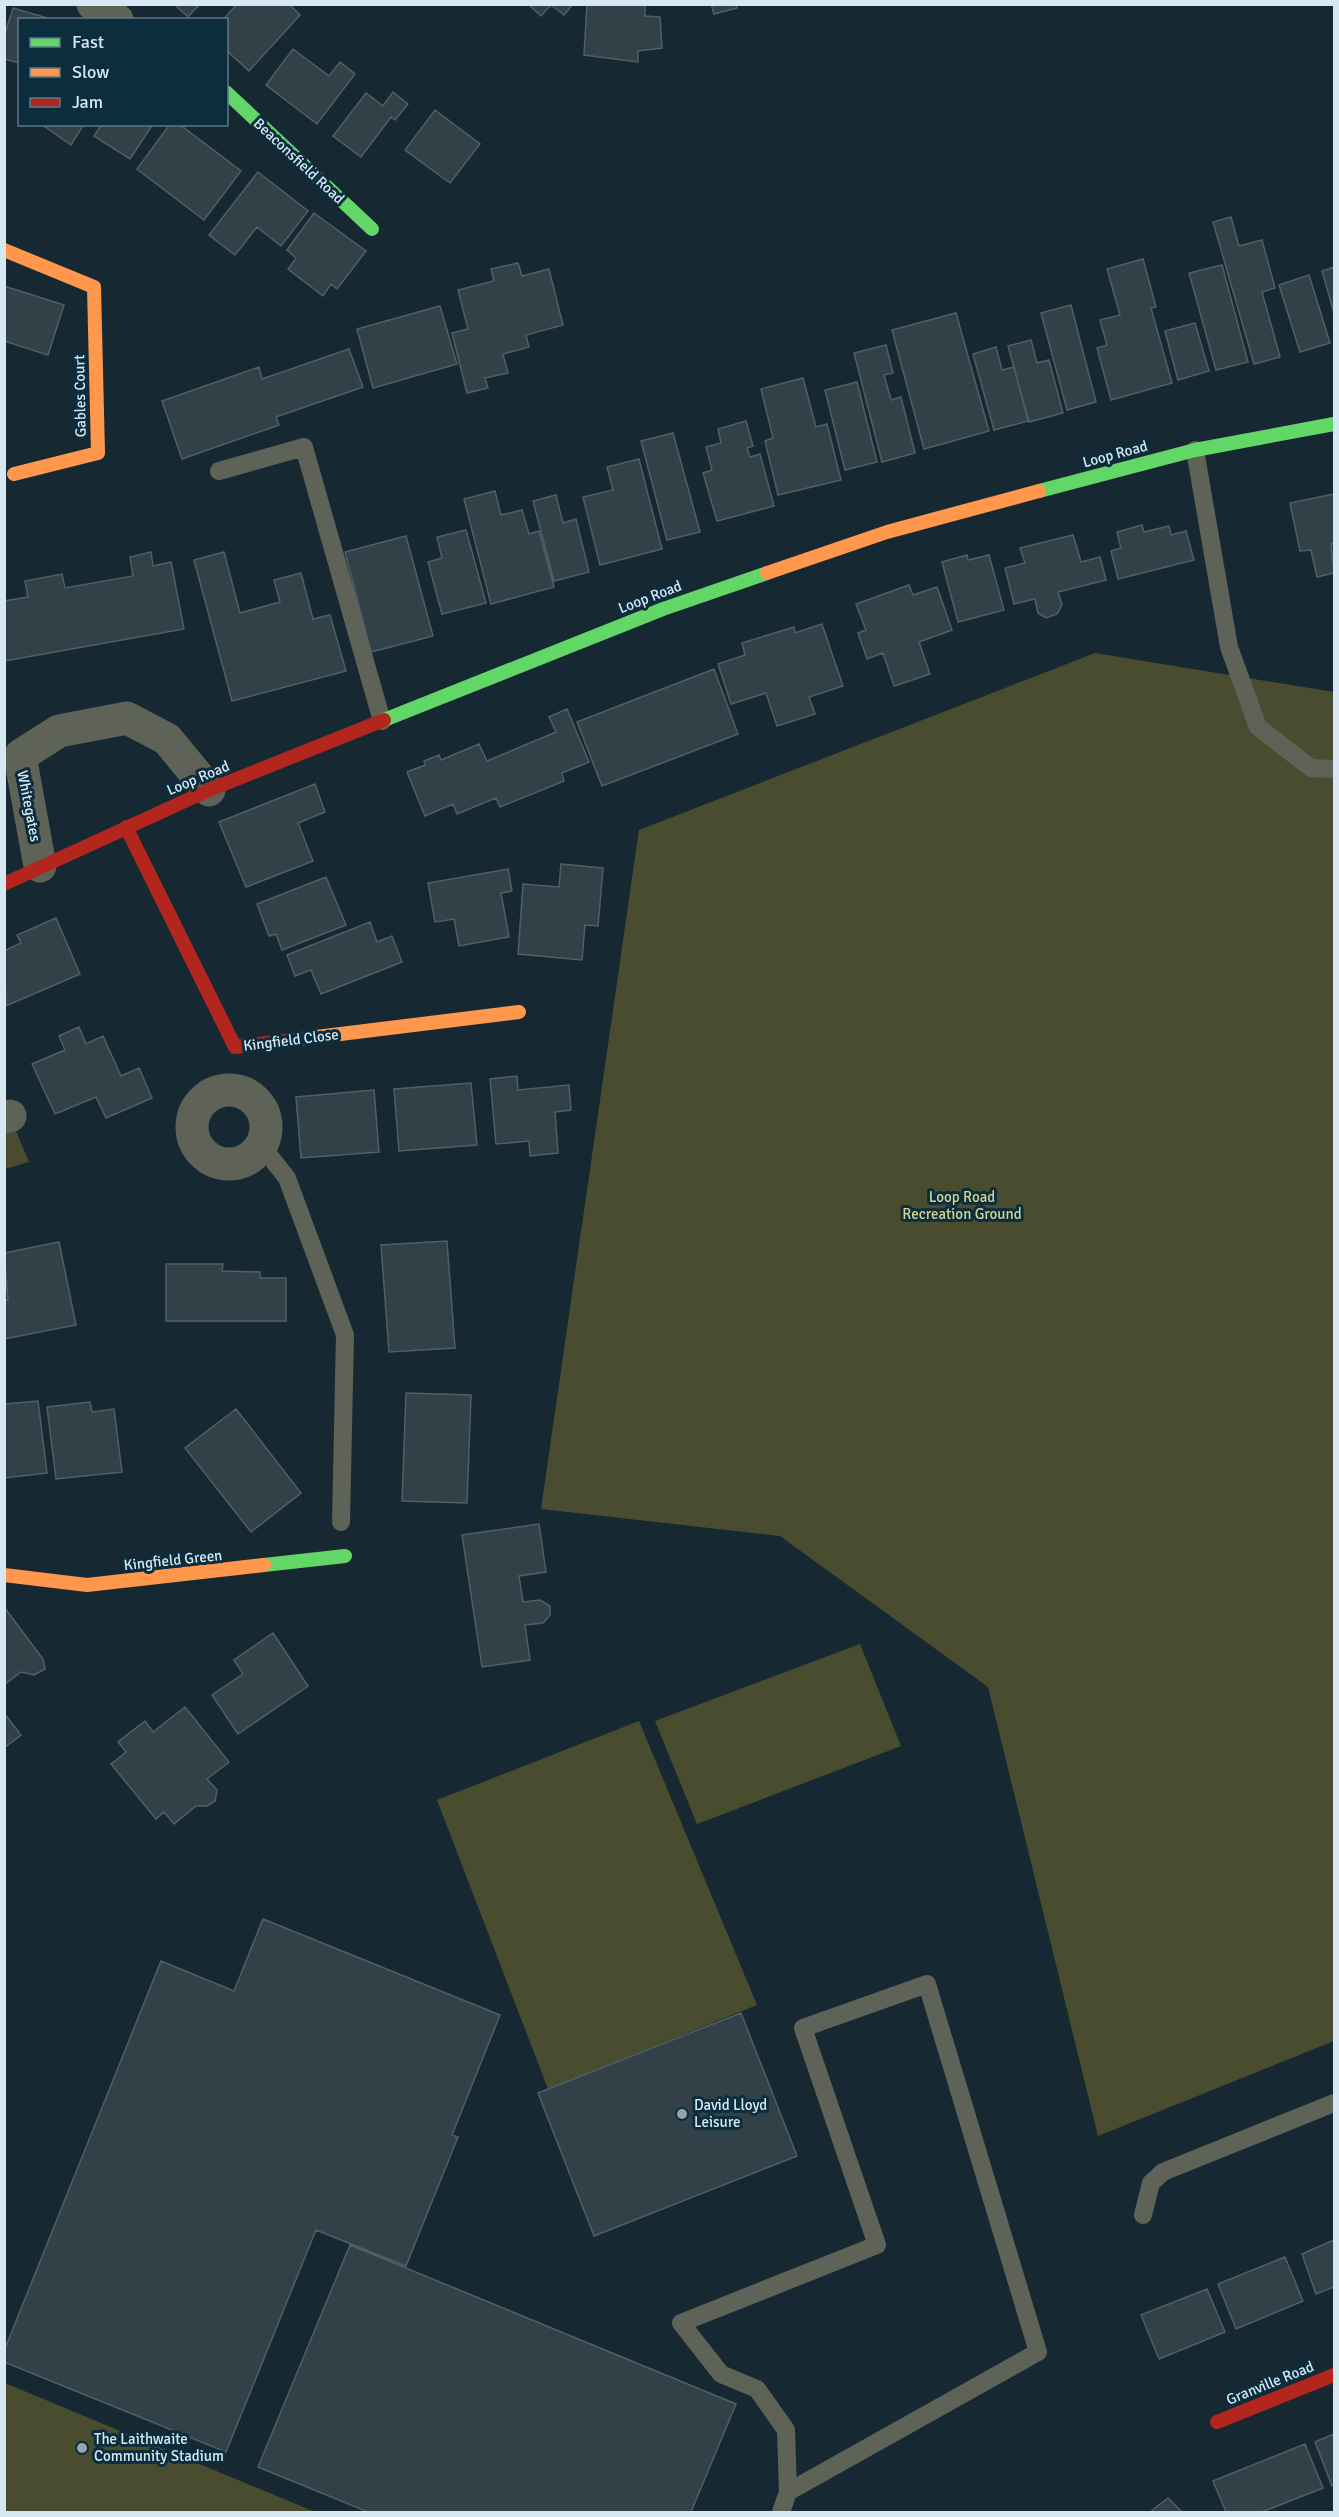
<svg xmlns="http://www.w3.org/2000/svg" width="1339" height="2517" viewBox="0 0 1339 2517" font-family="Signika,sans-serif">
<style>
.green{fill:#4a4c30}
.building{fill:#324148;stroke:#505f67;stroke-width:1.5}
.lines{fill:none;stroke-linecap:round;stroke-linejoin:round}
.lane{stroke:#5f6257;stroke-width:18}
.street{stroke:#5f6257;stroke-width:33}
.fast{stroke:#63d668;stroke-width:14}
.slow{stroke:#ff974d;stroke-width:14}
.jam{stroke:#b3261e;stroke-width:14}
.poi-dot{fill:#93a5af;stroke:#0b2d3d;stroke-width:2}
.labels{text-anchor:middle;stroke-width:6;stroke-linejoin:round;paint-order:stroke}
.street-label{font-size:15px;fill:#d6e8f2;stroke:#0b2d3d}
.park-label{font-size:15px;fill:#d5d58e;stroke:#0b2d3d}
.poi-label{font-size:15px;fill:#d6e8f2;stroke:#0b2d3d;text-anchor:start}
</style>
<rect width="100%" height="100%" fill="#162932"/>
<path class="green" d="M1095,653l239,39v1349l-236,95 -110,-449 -208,-151 -239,-27 98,-679z
M4,1103l25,59 -24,7h-1z
M860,1644l41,102 -204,78 -42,-103z
M639,1721l118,284 -209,84 -111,-289z
M4,2383h1l310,129h-310z"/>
<path class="building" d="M174,4h26l-12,13z
M237,4h52l11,11 -51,56 -23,-21v-30h-3z
M528,4h45l-9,11 -13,-10 -10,11z
M587,4h58v12l15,1 2,31 -24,3v11l-54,-7z
M711,4h25l1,4 -23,6z
M13,8l41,12h-34v43l-16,-4v-23z
M293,49l36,27 11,-14 15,12 -38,50 -51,-39z
M393,92l15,12 -13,16 -4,-3 -30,40 -28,-21 33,-43 17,13z
M435,110l45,34 -30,39 -45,-33z
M41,124h43l-13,21z
M102,124h51l-23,35 -36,-23z
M170,124h9l62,47 -37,49 -67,-51z
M258,172l50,39 -27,35 -24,-19 -22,28 -26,-20z
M314,213l52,38 -29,38 -6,-5 -8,12 -35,-27 8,-11 -9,-8z
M1231,217l8,29 23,-6 13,48 -13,4 18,65 -26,7 -41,-142z
M1143,259l13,48 -5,1 21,75 -61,17 -14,-52 10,-3 -7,-25 20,-5 -13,-46z
M518,263l4,13 27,-7 14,56 -37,10 3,12 -26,7 5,19 -23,5 3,10 -21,5 -15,-60 16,-4 -10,-39 36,-9 -3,-12z
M1222,265l26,97 -32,8 -27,-97z
M1334,267v46l-12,-42z
M1309,275l21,68 -30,9 -21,-67z
M4,286l60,19 -16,50 -44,-14z
M1071,305l25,97 -29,8 -26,-97z
M440,306l17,58 -84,24 -16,-59z
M956,313l33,118 -65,18 -32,-119z
M1195,323l14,48 -31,9 -13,-49z
M1031,340l6,23 12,-3 14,53 -34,9 -21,-76z
M886,345l7,28 -9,2 7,25 10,-3 14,56 -33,9 -28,-109z
M996,347l6,23 12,-3 14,54 -34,9 -21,-76z
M349,349l14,38 -87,30 3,8 -97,34 -20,-58 97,-34 3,12z
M803,378l13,49 11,-3 14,56 -63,15 -13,-54 8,-3 -12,-49z
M857,382l20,80 -32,8 -20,-80z
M746,421l7,25 -6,2 3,9 10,-3 14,52 -57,15 -14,-48 9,-3 -6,-23 15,-4 -3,-14z
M673,433l27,99 -33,8 -26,-99z
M639,459l23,90 -62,16 -17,-68 30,-7 -6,-23z
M495,491l6,24 21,-5 7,24 10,-3 15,56 -63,17 -27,-105z
M1334,494v50h-3l3,29 -17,4 -6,-27 -11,1 -10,-48z
M556,495l7,28 13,-4 13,53 -35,9 -21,-80z
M1142,525l2,7 25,-6 2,9 15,-4 8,29 -76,19 -7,-28 10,-3 -4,-16z
M466,530l20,73 -44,11 -14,-52 14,-4 -5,-21z
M1073,535l8,27 19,-5 6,23 -48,12 4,13 -5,9 -11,4 -8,-5 -3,-14 -21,5 -9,-36 20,-5 -5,-15z
M406,536l27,100 -62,16 -26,-100z
M151,552l2,14 18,-4 13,67 -180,32v-60l24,-4 -3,-16 37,-7 3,14 68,-12 -3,-19z
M224,552l16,61 40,-11 -6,-22 27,-7 12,46 17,-4 16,56 -114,30 -38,-141z
M967,555l1,5 21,-5 15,55 -46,12 -16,-60z
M909,585l4,10 24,-8 15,43 -33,12 11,32 -36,12 -11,-33 -16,6 -9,-26 8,-3 -10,-26z
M822,624l21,62 -34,11 6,17 -38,12 -11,-33 -35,11 -13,-40 27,-9 -3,-12 52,-16 1,6z
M714,669l24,65 -136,52 -25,-64z
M567,709l22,53 -27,11 2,8 -64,26 -4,-9 -39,16 -4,-10 -28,12 -18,-44 18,-7 -1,-4 15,-6 2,5 38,-16 8,17 69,-29 -7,-15z
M315,784l10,28 -27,11 15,38 -67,26 -27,-65z
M561,864l42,4 -5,58 -13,-1 -3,35 -64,-6 5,-70 36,3z
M508,869l4,22 -11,2 8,44 -50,9 -5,-27 -19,3 -7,-39z
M326,877l20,48 -64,25 -6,-16 -7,2 -12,-32z
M56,918l24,56 -74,32 -2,-55 17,-8 -4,-8z
M370,922l7,20 15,-6 10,26 -81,32 -10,-24 -16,6 -8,-21z
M79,1027l7,17 17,-8 18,40 18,-8 13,30 -46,20 -10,-21 -41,17 -23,-50 33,-14 -6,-14z
M517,1076l1,14 51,-5 2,25 -16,2 3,41 -28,3 -1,-15 -33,3 -6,-65z
M471,1083l6,62 -78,6 -5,-62z
M374,1090l5,62 -78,6 -5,-61z
M447,1241l8,107 -66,4 -8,-107z
M59,1242l17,83 -72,14v-39h4l-4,-47z
M166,1264h57l-1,7 38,1v6h26v43h-120z
M406,1393l65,2 -4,108 -65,-2z
M38,1401l9,72 -43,5v-74z
M90,1402l2,10 22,-3 8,63 -66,7 -9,-72z
M236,1409l65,84 -50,39 -66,-84z
M539,1524l7,48 -27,4 4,26 17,-2 10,6v9l-7,8 -18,2 5,35 -48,7 -20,-132z
M4,1607l39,52 2,10 -11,6 -13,-3 -17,13z
M273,1633l35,53 -70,48 -26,-39 31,-21 -9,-14z
M185,1707l44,55 -22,17 10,11 -2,11 -8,5h-11l-22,18 -10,-12 -8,7 -45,-55 15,-12 -8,-10 27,-21 8,11z
M4,1713l17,22 -17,13z
M263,1919l237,96 -48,120 6,2 -52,129 -90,-36 -90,222 -222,-90v-11l157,-390 73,30z
M741,2013l56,143 -203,80 -56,-143z
M1334,2240v47l-18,7 -14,-40z
M350,2245l386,159 -45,108h-323l-110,-45z
M1285,2257l18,44 -67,28 -18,-45z
M1207,2289l18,43 -66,27 -18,-44z
M1334,2434v51l-2,1 -17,-44z
M1305,2444l18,44 -61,24h-36l-13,-31z
M1168,2498l14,14h-32z"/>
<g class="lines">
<path class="lane" d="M1195,450l34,197 29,80 53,41 23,1
M219,471l85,-24 78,274
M261,1145l26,33 58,157 -4,187
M1143,2215l8,-32 12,-11 171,-69
M781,2512l7,-20 -2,-62 -29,-41 -36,-15 -40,-51 196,-78 -74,-217 124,-44 111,368 -250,140"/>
<path class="street" d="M93,4l24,16
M40,866l-20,-110 39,-25 68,-13 40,21 42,51
M192 1127a37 37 0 1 1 74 0a37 37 0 1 1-74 0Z
M4,1117l6,-1"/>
<path class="fast" d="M226,92l146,137
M1039,491l156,-41 139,-26
M384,720l279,-111 104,-36
M264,1565l81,-9"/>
<path class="slow" d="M4,250l90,37 4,166 -84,21
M767,573l120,-41 152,-41
M308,1038l211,-26
M4,1575l83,10 177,-20"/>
<path class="jam" d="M126,827l109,220 73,-9
M4,884l205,-94 175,-70
M1217,2422l117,-47"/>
</g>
<g class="poi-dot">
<circle cx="682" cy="2114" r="6"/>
<circle cx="82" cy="2448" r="6"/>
</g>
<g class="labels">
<g class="street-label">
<text transform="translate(299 161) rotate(43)" y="5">Beaconsfield Road</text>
<text transform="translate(80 396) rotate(-91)" y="5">Gables Court</text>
<text transform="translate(1115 454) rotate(-15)" y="5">Loop Road</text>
<text transform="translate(650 597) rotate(-21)" y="5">Loop Road</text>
<text transform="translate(198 778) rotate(-23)" y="5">Loop Road</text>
<text transform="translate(29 806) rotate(79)" y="5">Whitegates</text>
<text transform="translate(291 1040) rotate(-7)" y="5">Kingfield Close</text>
<text transform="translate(173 1560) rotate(-6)" y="5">Kingfield Green</text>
<text transform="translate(1270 2383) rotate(-22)" y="5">Granville Road</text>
</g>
<g class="park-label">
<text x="962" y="1202">Loop Road<tspan x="962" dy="17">Recreation Ground</tspan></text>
</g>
<g class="poi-label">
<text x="694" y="2110">David Lloyd<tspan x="694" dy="17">Leisure</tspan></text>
<text x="94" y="2444">The Laithwaite<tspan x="94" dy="17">Community Stadium</tspan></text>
</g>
</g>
<rect width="1339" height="2517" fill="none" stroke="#d6e8f2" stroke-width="12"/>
<rect x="18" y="18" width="210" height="108" fill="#0b2d3d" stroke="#5c7885" stroke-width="1.5"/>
<rect x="30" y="38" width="30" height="9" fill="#63d668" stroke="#5c7885" stroke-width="1.5"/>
<text x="72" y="48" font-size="18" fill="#d6e8f2">Fast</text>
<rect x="30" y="68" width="30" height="9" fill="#ff974d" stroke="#5c7885" stroke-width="1.5"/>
<text x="72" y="78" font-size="18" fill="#d6e8f2">Slow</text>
<rect x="30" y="98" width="30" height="9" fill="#b3261e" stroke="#5c7885" stroke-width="1.5"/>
<text x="72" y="108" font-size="18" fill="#d6e8f2">Jam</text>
</svg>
